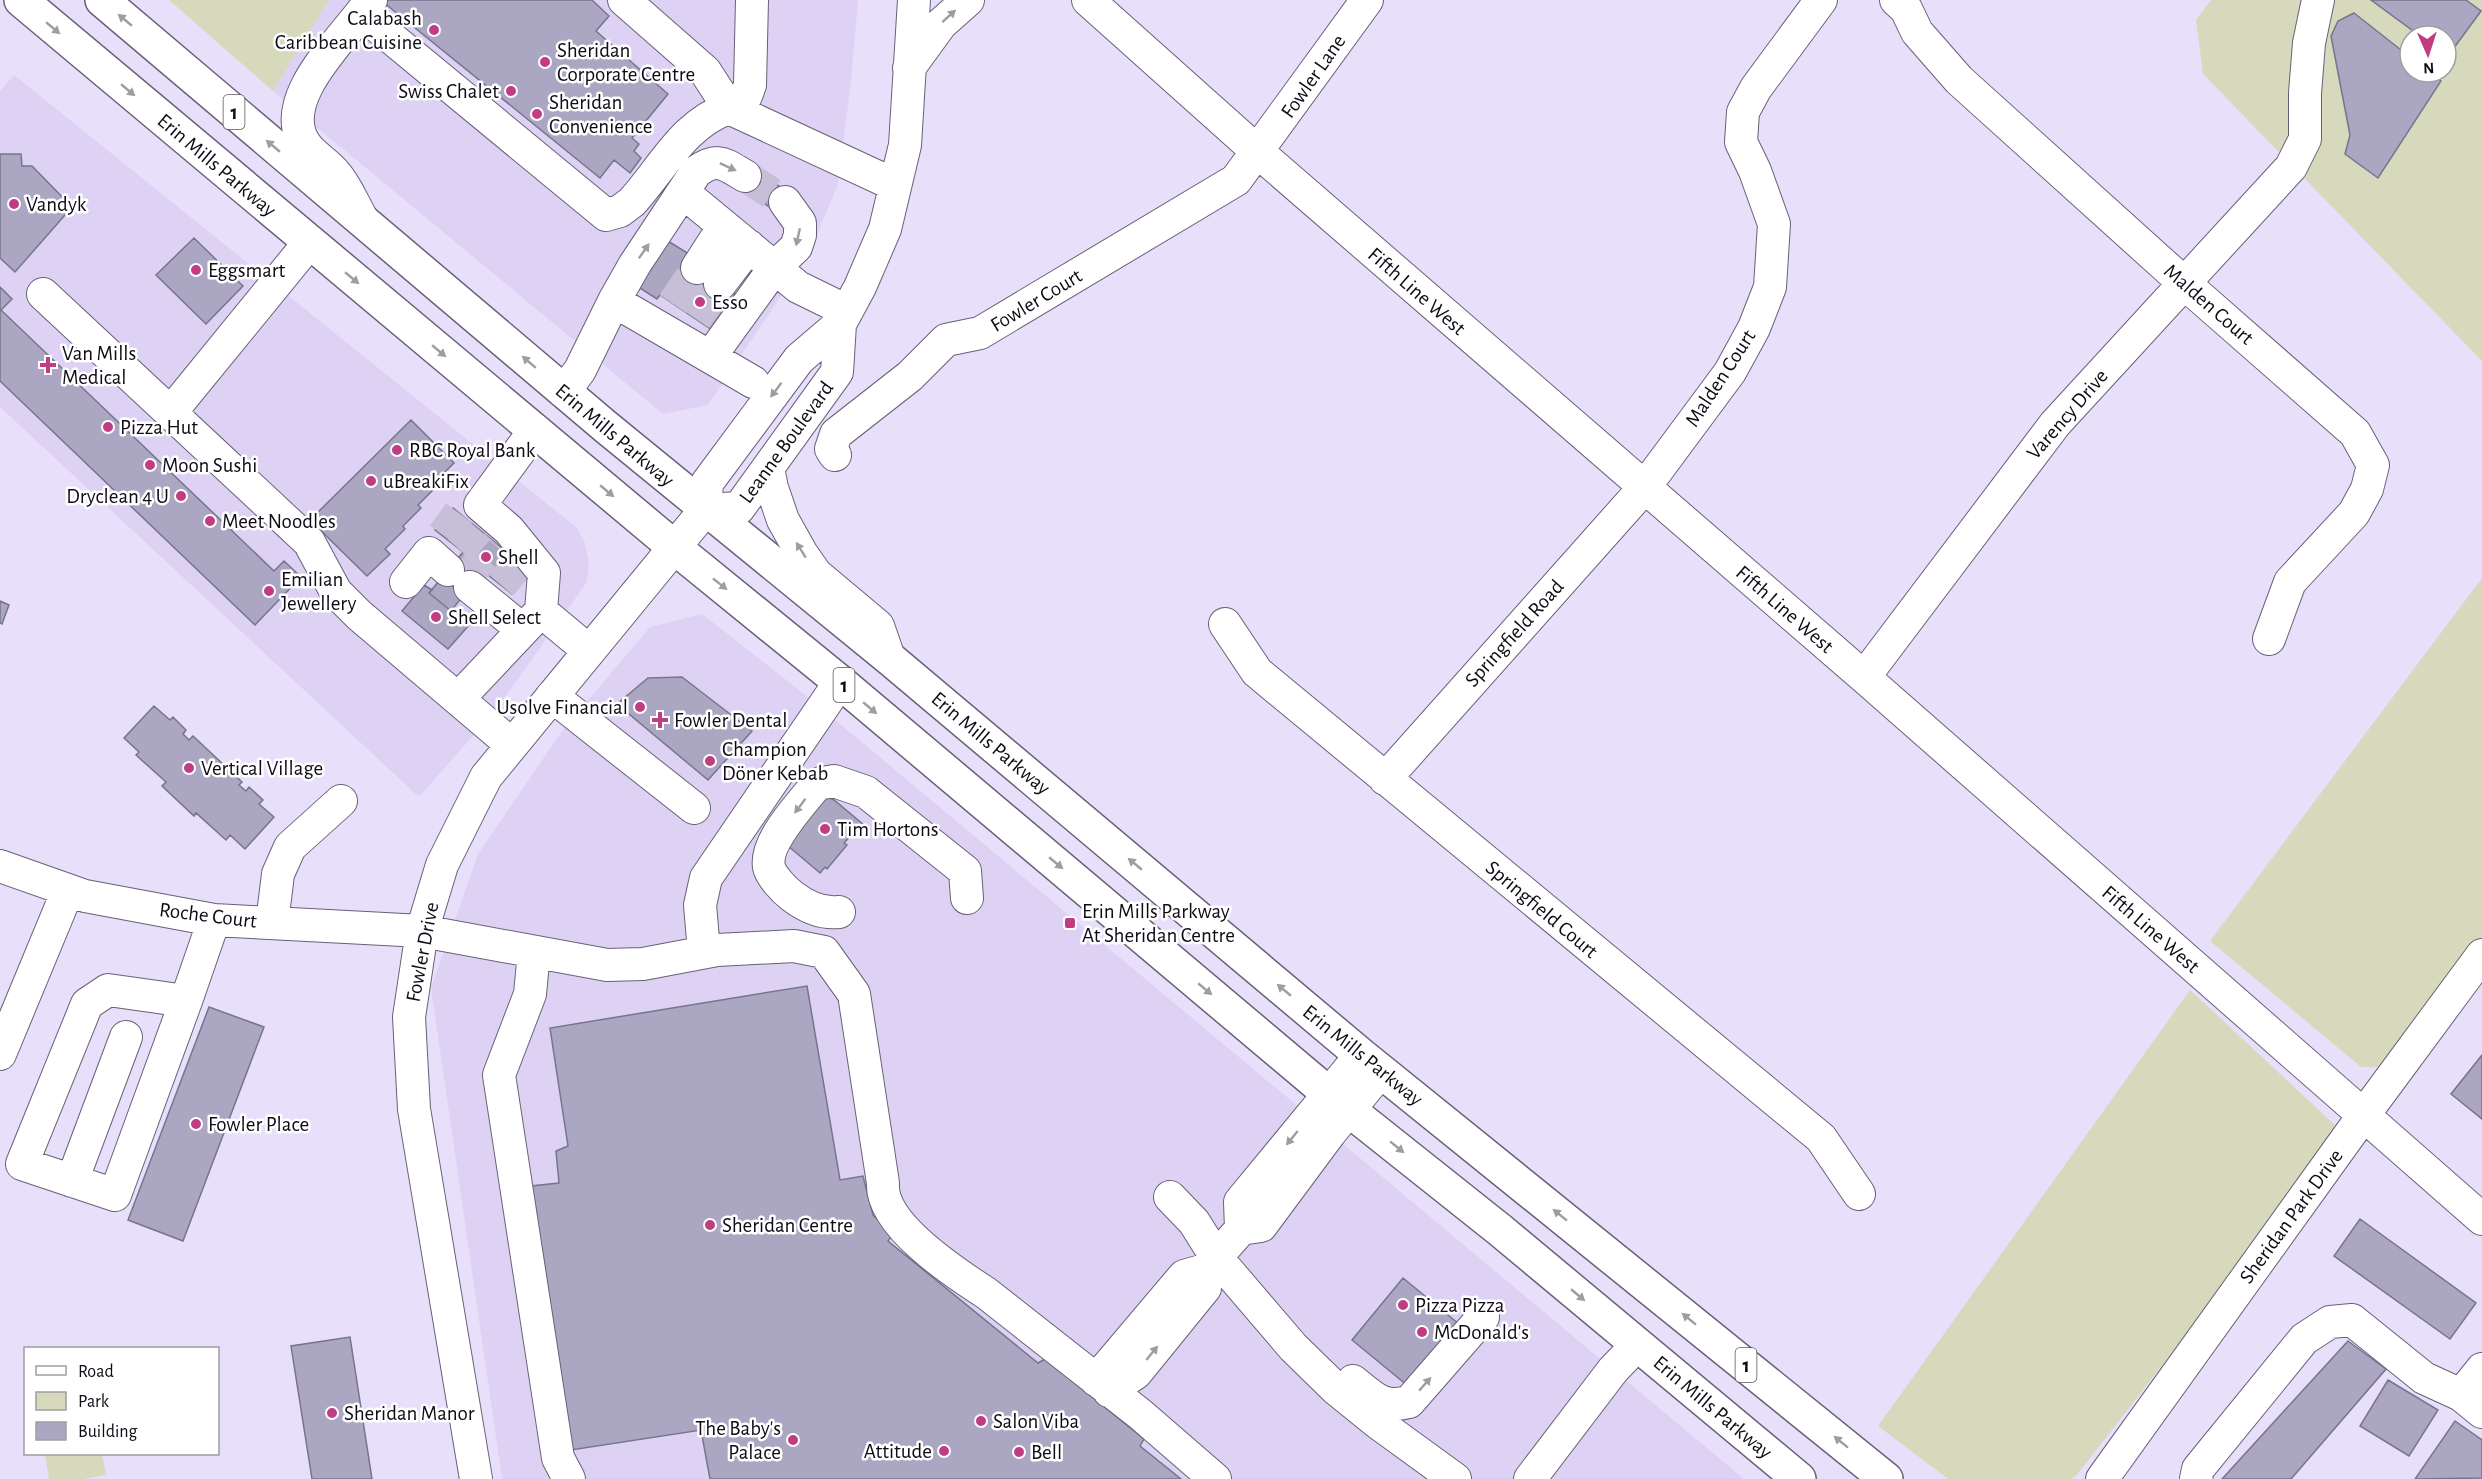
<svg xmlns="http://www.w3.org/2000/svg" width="2482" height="1479" viewBox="0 0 2482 1479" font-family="'Alegreya Sans',sans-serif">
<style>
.built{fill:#ded2f4}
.green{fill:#d7d9bc;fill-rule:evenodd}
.building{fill:#aba7c2;stroke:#77748d;stroke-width:1.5}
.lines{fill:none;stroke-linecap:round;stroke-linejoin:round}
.minor-tunnel{stroke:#c7bfd8;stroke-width:32;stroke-dasharray:32 16;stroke-linecap:butt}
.minor-casing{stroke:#686077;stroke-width:34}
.major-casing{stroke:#686077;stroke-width:36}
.minor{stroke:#fff;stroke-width:32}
.major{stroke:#fff;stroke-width:33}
.oneway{fill:#9f9da1}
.poi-dot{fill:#c03d84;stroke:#fff;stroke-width:2}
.labels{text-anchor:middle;stroke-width:5;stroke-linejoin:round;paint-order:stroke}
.shield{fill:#fff;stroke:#56545a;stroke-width:1.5}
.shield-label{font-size:20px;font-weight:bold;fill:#0e0b14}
.poi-label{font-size:21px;fill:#0e0b14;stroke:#fff;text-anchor:start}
.street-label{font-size:21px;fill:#0e0b14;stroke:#fff}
</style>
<rect width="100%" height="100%" fill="#e8dffb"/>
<path class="built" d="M329,0h529l-7,81 -13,103 -29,70 -101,151 -45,9 -390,-323z
M14,75l563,453 8,15 4,20 -2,19 -92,129 -76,86 -419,-390v-316z
M702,614l101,79 941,786h-1242l-71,-491 47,-134 84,-123 88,-104z"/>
<path class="green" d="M169,0h160l-56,91z
M2211,0h271v361l-279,-287 -7,-54zM2410,36h36v36h-36z
M2482,578v364l-102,125h-19l-151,-126z
M2190,990l147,137 -3,18 -258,331 -5,3h-123l-70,-53z
M45,1454h57l4,21 -23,4h-34z"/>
<path class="building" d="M385,0h207l17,16 -13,15 72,63 -36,44 7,6 -5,7 7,7 -11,15 -16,-13 -14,18 -217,-176z
M2371,0h95l15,11 -33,45 -2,-1v-19h-26z
M2354,13l56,44v15h19l12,9 -63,97 -33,-24 5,-19 -19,-99 7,-15z
M0,154h21l1,12h10l40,41 -57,65 -15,-14z
M752,166l39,29 -14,18 -38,-29z
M194,238l49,48 -37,38 -50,-49z
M663,238l26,16 -4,6 54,36 -24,36 -55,-37 -3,4 -25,-16z
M0,287l12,12 -11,11 273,261 10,-10 17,16 -46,48 -255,-244z
M411,420l43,43 -20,20 3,3 -19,19 3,3 -18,18 2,3 -20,20 5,5 -23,22 -57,-56z
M453,508l77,63 -18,23 -29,-23 -32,40 -22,-18 34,-41 -28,-22z
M424,585l8,5 -3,3 22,18 2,-3 17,16 -22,25 -46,-38z
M0,601l9,4 -7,19 -2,-1z
M682,677l70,54 -44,49 -91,-76 31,-26z
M154,706l16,14 3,-3 13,13 -3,4 6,6 4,-4 49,46 -3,3 7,6 3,-4 14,13 -4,4 15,13 -29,32 -15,-14 -4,5 -30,-27 -2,3 -32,-30 4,-4 -30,-27 3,-3 -15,-14z
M820,793l14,7 30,25 -9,10 -2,-2 -9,10 3,2 -20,24 -2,-2 -5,6 -39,-33z
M807,986l33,194 23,-4 10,39 20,19 -5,7 150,122 7,-4 99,80 -4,7 41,33h-471l-9,-49 -130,20 -40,-264 28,-3 -3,-32 12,-5 -18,-118z
M209,1007l55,20 -81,214 -55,-21z
M2482,1055v64l-31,-25z
M2360,1219l116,84 -26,36 -116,-83z
M1403,1278l56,46 -51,62 -56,-46z
M350,1337l22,142h-60l-21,-133z
M2348,1341l38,28 -95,110h-69z
M2388,1380l50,30 -29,46 -49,-30z
M2455,1421l27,19v38l-67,1z"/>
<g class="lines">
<path class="minor-tunnel" d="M745,176l40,26
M673,304l24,-36
M696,319l24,-35
M443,535l16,-22
M460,550l18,-21
M463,581l33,-37
M501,585l19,-22"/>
<defs>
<path id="minor" d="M371,0l-10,13 245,202 14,-4 12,-9c31,-34 51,-78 97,-94l166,77
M624,0l81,71 24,37 17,-12 4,-11 2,-85
M1088,0l170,152 606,525 618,542
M1896,0l10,9 11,23 42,48 225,203 171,150 18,32 -6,24 -13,24 -64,69 -21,57
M361,13c-25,33 -84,89 -56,131 8,12 21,18 30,29 11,12 18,30 26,44
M909,68l32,-44 27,-24
M684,193l114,94 49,24
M697,268l27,-42
M720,284l29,-38
M43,294l266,248 27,50 23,23 153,130
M614,301l21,-37 61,-92c22,-16 28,-8 49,4
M710,357l65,-90 21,-20 4,-12v-12l-15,-21
M564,392l16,-22 34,-69 139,81
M171,412l138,-169
M535,430l-55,75 29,25 35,43 -3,38
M835,455l-4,-6 5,-15 74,-58 36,-36 34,-7 256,-153 131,-180
M768,468l4,20 11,32 19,34 14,20 62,52 11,32
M705,510l34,-2 98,-136 3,-48 20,-37 25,-58 20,-84 9,-145
M705,510l2,-27 92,-124 41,-35
M406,582l23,-29 19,17
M470,587l53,43
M1225,624l32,48 564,466 38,56
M1864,677l191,-253 236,-257 14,-28v-46l4,-50 9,-43
M552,696l142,112
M458,699l83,-88 48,40
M1385,779l259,-291 86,-116 24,-44 16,-41 4,-63 -19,-53 -14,-29 2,-30 13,-24 65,-88
M0,866l85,30 129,24 208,11 185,34 36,-1 74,-14 77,-4 30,6 30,42 29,189c-3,41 72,90 103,110l154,121 75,65
M839,912c-18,2 -34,-6 -47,-16 -8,-6 -21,-20 -23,-29 -5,-25 33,-64 48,-83l17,-3 32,11 99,79 2,27
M272,923l6,-49 12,-27 51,-46
M704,951l-4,-46 6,-27 134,-196
M534,952l-4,42 -31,81 59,383 11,21
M186,1001l-71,194 -93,-31 65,-160 21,-14 78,11 28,-81
M0,1054l68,-164
M72,1181l54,-144
M1170,1197l24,25 22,35 77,90 43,42 42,34 77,56
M1241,1229l-1,-27 121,-147
M1096,1380l88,-104 21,-6 36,-41 20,-3 69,-93 51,-62
M1353,1381c20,16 29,28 56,21l74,-85
M1109,1391l27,-18 69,-85v-18
M2461,1395l21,-26
M476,1479l-62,-370 -5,-92 13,-86 20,-66 44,-88 219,-267
M1530,1479l83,-109 24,-25
M2102,1479l261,-363 119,-161
M2196,1479l2,-10 106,-130 26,-17 22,-2 72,58 37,17 21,17"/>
<path id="major" d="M21,0l653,547 166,135 489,412 171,136 299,249
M102,0l504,427 283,231 472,397 525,424"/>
</defs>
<use href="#minor" class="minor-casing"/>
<use href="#major" class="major-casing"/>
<use href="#minor" class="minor"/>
<use href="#major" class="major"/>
</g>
<defs><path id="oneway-solid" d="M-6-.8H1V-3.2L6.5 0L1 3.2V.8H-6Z" transform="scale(1.5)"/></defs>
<g class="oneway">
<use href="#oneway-solid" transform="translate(949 16) rotate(-42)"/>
<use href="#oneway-solid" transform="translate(125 20) rotate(-140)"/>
<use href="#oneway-solid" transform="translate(53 28) rotate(40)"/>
<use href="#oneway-solid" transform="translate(128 90) rotate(40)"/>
<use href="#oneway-solid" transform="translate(273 146) rotate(-140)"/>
<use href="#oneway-solid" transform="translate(728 167) rotate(25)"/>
<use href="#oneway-solid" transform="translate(798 237) rotate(102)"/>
<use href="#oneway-solid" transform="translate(644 251) rotate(-55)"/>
<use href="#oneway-solid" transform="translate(352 278) rotate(40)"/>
<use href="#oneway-solid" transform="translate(439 351) rotate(40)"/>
<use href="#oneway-solid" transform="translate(529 362) rotate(-139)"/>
<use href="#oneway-solid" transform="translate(776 390) rotate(127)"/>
<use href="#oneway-solid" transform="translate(607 491) rotate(40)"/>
<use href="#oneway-solid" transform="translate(801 550) rotate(-122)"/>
<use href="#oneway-solid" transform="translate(720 584) rotate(38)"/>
<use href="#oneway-solid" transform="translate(870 708) rotate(40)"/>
<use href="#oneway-solid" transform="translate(800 806) rotate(127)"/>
<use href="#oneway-solid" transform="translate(1056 863) rotate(40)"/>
<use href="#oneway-solid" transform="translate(1135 864) rotate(-140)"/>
<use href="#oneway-solid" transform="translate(1205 989) rotate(40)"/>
<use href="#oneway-solid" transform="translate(1284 990) rotate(-140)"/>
<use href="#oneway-solid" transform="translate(1292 1138) rotate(129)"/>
<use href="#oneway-solid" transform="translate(1397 1147) rotate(39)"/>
<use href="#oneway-solid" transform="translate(1560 1215) rotate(-141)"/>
<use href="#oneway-solid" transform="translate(1578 1295) rotate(40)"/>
<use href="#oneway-solid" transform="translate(1689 1319) rotate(-141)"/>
<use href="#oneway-solid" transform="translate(1152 1353) rotate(-51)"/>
<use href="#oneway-solid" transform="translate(1425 1384) rotate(-49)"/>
<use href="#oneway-solid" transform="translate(1841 1442) rotate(-141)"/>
</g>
<g class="poi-dot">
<circle cx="434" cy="30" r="6"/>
<circle cx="545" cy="62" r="6"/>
<circle cx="511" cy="91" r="6"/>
<circle cx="537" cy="114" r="6"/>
<circle cx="14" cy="204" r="6"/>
<circle cx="196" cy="270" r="6"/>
<circle cx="700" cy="302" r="6"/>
<path d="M45 356h6v6h6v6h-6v6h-6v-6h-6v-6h6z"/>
<circle cx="108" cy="427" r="6"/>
<circle cx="397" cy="450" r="6"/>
<circle cx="150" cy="465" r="6"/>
<circle cx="371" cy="481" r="6"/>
<circle cx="181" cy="496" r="6"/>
<circle cx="210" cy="521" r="6"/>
<circle cx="486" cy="557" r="6"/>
<circle cx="269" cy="591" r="6"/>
<circle cx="436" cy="617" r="6"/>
<circle cx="640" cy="707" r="6"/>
<path d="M657 711h6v6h6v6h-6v6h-6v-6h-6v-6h6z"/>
<circle cx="710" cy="761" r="6"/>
<circle cx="189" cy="768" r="6"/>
<circle cx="825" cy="829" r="6"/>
<rect x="1064" y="917" width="12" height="12" rx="3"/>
<circle cx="196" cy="1124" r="6"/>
<circle cx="710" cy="1225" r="6"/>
<circle cx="1403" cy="1305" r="6"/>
<circle cx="1422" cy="1332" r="6"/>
<circle cx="332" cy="1413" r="6"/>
<circle cx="981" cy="1421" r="6"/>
<circle cx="793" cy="1440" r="6"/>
<circle cx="944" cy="1451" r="6"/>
<circle cx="1019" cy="1452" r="6"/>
</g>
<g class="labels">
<g class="shield">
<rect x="223.5" y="95" width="21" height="34" rx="4.5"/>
<rect x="833.5" y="668" width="21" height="34" rx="4.5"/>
<rect x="1735.5" y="1348" width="21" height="34" rx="4.5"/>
</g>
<g class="shield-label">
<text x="234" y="119">1</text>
<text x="844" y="692">1</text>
<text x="1746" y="1372">1</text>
</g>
<g class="poi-label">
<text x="422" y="25" text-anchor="end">Calabash<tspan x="422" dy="24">Caribbean Cuisine</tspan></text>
<text x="557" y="57">Sheridan<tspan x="557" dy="24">Corporate Centre</tspan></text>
<text x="499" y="98" text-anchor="end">Swiss Chalet</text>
<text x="549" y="109">Sheridan<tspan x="549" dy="24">Convenience</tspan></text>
<text x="26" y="211">Vandyk</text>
<text x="208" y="277">Eggsmart</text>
<text x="712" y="309">Esso</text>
<text x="62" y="360">Van Mills<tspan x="62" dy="24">Medical</tspan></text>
<text x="120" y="434">Pizza Hut</text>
<text x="409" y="457">RBC Royal Bank</text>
<text x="162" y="472">Moon Sushi</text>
<text x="383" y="488">uBreakiFix</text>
<text x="169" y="503" text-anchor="end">Dryclean 4 U</text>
<text x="222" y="528">Meet Noodles</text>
<text x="498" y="564">Shell</text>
<text x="281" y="586">Emilian<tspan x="281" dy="24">Jewellery</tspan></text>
<text x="448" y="624">Shell Select</text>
<text x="628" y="714" text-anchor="end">Usolve Financial</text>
<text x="674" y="727">Fowler Dental</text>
<text x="722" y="756">Champion<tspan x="722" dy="24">Döner Kebab</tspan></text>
<text x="201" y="775">Vertical Village</text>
<text x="837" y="836">Tim Hortons</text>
<text x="1082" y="918">Erin Mills Parkway<tspan x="1082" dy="24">At Sheridan Centre</tspan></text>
<text x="208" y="1131">Fowler Place</text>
<text x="722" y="1232">Sheridan Centre</text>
<text x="1415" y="1312">Pizza Pizza</text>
<text x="1434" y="1339">McDonald's</text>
<text x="344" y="1420">Sheridan Manor</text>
<text x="993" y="1428">Salon Viba</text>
<text x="781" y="1435" text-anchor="end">The Baby's<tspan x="781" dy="24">Palace</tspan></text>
<text x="932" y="1458" text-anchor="end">Attitude</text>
<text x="1031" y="1459">Bell</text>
</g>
<g class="street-label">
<text transform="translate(1313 76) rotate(-55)" y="7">Fowler Lane</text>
<text transform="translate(217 165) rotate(40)" y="7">Erin Mills Parkway</text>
<text transform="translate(1417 291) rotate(41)" y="7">Fifth Line West</text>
<text transform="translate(1036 300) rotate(-31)" y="7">Fowler Court</text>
<text transform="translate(2209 304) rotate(41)" y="7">Malden Court</text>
<text transform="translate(1720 378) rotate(-57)" y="7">Malden Court</text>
<text transform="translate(2067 414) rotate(-49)" y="7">Varency Drive</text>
<text transform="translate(615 435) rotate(40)" y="7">Erin Mills Parkway</text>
<text transform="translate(786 442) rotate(-54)" y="7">Leanne Boulevard</text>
<text transform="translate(1785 609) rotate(41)" y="7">Fifth Line West</text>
<text transform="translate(1514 633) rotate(-48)" y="7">Springfield Road</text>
<text transform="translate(991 743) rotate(40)" y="7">Erin Mills Parkway</text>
<text transform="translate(1542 909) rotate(40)" y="7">Springfield Court</text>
<text transform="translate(208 915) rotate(7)" y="7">Roche Court</text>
<text transform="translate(2151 929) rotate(41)" y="7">Fifth Line West</text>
<text transform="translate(422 952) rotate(-79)" y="7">Fowler Drive</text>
<text transform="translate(1363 1055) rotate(39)" y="7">Erin Mills Parkway</text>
<text transform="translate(2291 1216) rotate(-54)" y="7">Sheridan Park Drive</text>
<text transform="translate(1713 1407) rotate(40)" y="7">Erin Mills Parkway</text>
</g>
</g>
<rect x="24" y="1347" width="195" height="108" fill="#ffffff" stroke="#9f9da1" stroke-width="1.5"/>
<rect x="36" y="1366" width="30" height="9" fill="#ffffff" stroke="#9f9da1" stroke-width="1.5"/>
<text x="78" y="1377" font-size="18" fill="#0e0b14">Road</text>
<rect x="36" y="1392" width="30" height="18" fill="#d7d9bc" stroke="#9f9da1" stroke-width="1.5"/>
<text x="78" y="1407" font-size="18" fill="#0e0b14">Park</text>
<rect x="36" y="1422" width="30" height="18" fill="#aba7c2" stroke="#9f9da1" stroke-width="1.5"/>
<text x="78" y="1437" font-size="18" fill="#0e0b14">Building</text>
<g transform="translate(2428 54) rotate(177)"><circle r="28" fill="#ffffff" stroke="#9f9da1" stroke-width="1.5"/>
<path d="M0-4.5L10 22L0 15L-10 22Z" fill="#c03d84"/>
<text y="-9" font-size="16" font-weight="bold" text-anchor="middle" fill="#0e0b14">N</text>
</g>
</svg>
